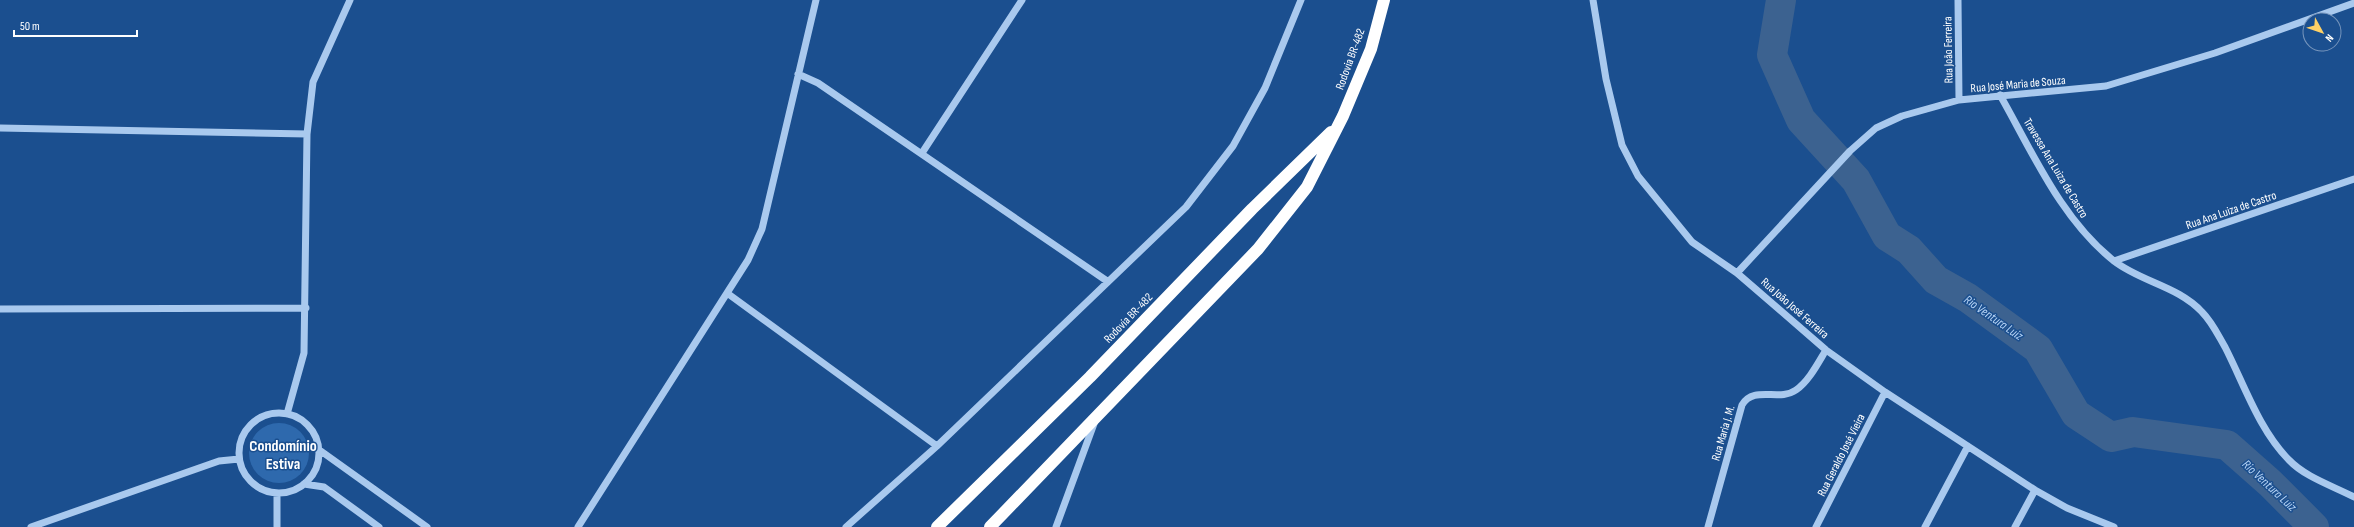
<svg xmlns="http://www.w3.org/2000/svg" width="2354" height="527" viewBox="0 0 2354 527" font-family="'Sofia Sans Condensed',sans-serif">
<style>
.green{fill:#2e69ad}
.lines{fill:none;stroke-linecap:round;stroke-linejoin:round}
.river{stroke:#3c6290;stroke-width:30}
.minor{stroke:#a9c9ee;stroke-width:7}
.highway{stroke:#fff;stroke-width:12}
.labels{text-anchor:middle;stroke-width:3;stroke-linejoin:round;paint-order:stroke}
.street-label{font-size:12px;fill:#fff;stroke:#1b4f8f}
.water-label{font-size:13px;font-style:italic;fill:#b5d3f5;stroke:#1b4f8f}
.district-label{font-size:16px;font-weight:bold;fill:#fff;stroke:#1b4f8f}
</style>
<rect width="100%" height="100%" fill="#1b4f8f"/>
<path class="green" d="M249 453a30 30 0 1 1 60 0a30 30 0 1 1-60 0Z"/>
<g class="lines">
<path class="river" d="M1781,0l-9,55 29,65 55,60 31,56 22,14 27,30 32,18 70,51 38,65 35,23 22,-5 94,13 43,38 44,44"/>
<path class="minor" d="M1593,0l13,79 16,66 16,31 54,66 45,31 89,77 59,42 150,98 32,18 47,19
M1958,0l1,100
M798,74l20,9 289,198
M2000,95c33,58 61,124 114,166 27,21 64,25 88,51 10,10 16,23 23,35 19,37 34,83 64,113 16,17 44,26 65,37
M0,128l307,6
M922,153l100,-153
M2114,261l240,-82
M1737,273l113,-122 26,-23 26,-12 57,-16 147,-14 109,-33 139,-50
M727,293l210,153
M0,309l306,-1
M239 453a40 40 0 1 1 80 0a40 40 0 1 1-80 0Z
M287,414l17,-61 3,-219 6,-52 37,-82
M318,449l109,78
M304,484l20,3 55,40
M31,527l188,-66 20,-2
M277,527v-34
M578,527l170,-267 14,-31 54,-229
M846,527l91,-81 249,-239 47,-61 32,-58 36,-88
M1056,527l39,-106
M1708,527l34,-122c12,-20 37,-3 54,-15 13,-9 22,-27 30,-40
M1816,527l69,-135
M1925,527l43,-81
M2015,527l20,-37"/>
<path class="highway" d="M937,527l153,-150 162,-168 79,-77
M990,527l268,-278 49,-62 36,-71 28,-67 13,-49"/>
</g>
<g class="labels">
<g class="street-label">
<text transform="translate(1948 50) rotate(-91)" y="4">Rua João Ferreira</text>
<text transform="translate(1350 59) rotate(-70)" y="4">Rodovia BR-482</text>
<text transform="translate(2018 84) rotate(-5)" y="4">Rua José Maria de Souza</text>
<text transform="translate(2056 168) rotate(59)" y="4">Travessa Ana Luiza de Castro</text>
<text transform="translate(2231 210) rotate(-19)" y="4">Rua Ana Luiza de Castro</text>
<text transform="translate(1795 308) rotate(41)" y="4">Rua João José Ferreira</text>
<text transform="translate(1128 318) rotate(-46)" y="4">Rodovia BR-482</text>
<text transform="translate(1723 433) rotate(-74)" y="4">Rua Maria J. M.</text>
<text transform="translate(1841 455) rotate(-63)" y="4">Rua Geraldo José Vieira</text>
</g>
<g class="water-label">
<text transform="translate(1994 317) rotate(35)" y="5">Rio Ventura Luiz</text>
<text transform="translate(2270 485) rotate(43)" y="5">Rio Ventura Luiz</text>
</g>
<g class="district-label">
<text x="283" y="451">Condomínio<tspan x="283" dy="18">Estiva</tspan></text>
</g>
</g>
<g transform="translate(2322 32) rotate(130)"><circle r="19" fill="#1b4f8f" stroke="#7695bc"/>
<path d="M0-3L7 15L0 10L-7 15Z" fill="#ffd166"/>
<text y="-6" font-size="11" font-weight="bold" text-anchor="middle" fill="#ffffff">N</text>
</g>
<path d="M14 30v6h123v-6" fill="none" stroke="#ffffff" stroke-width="2"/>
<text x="20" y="30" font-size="12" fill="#ffffff" stroke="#1b4f8f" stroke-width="3" paint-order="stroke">50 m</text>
</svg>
